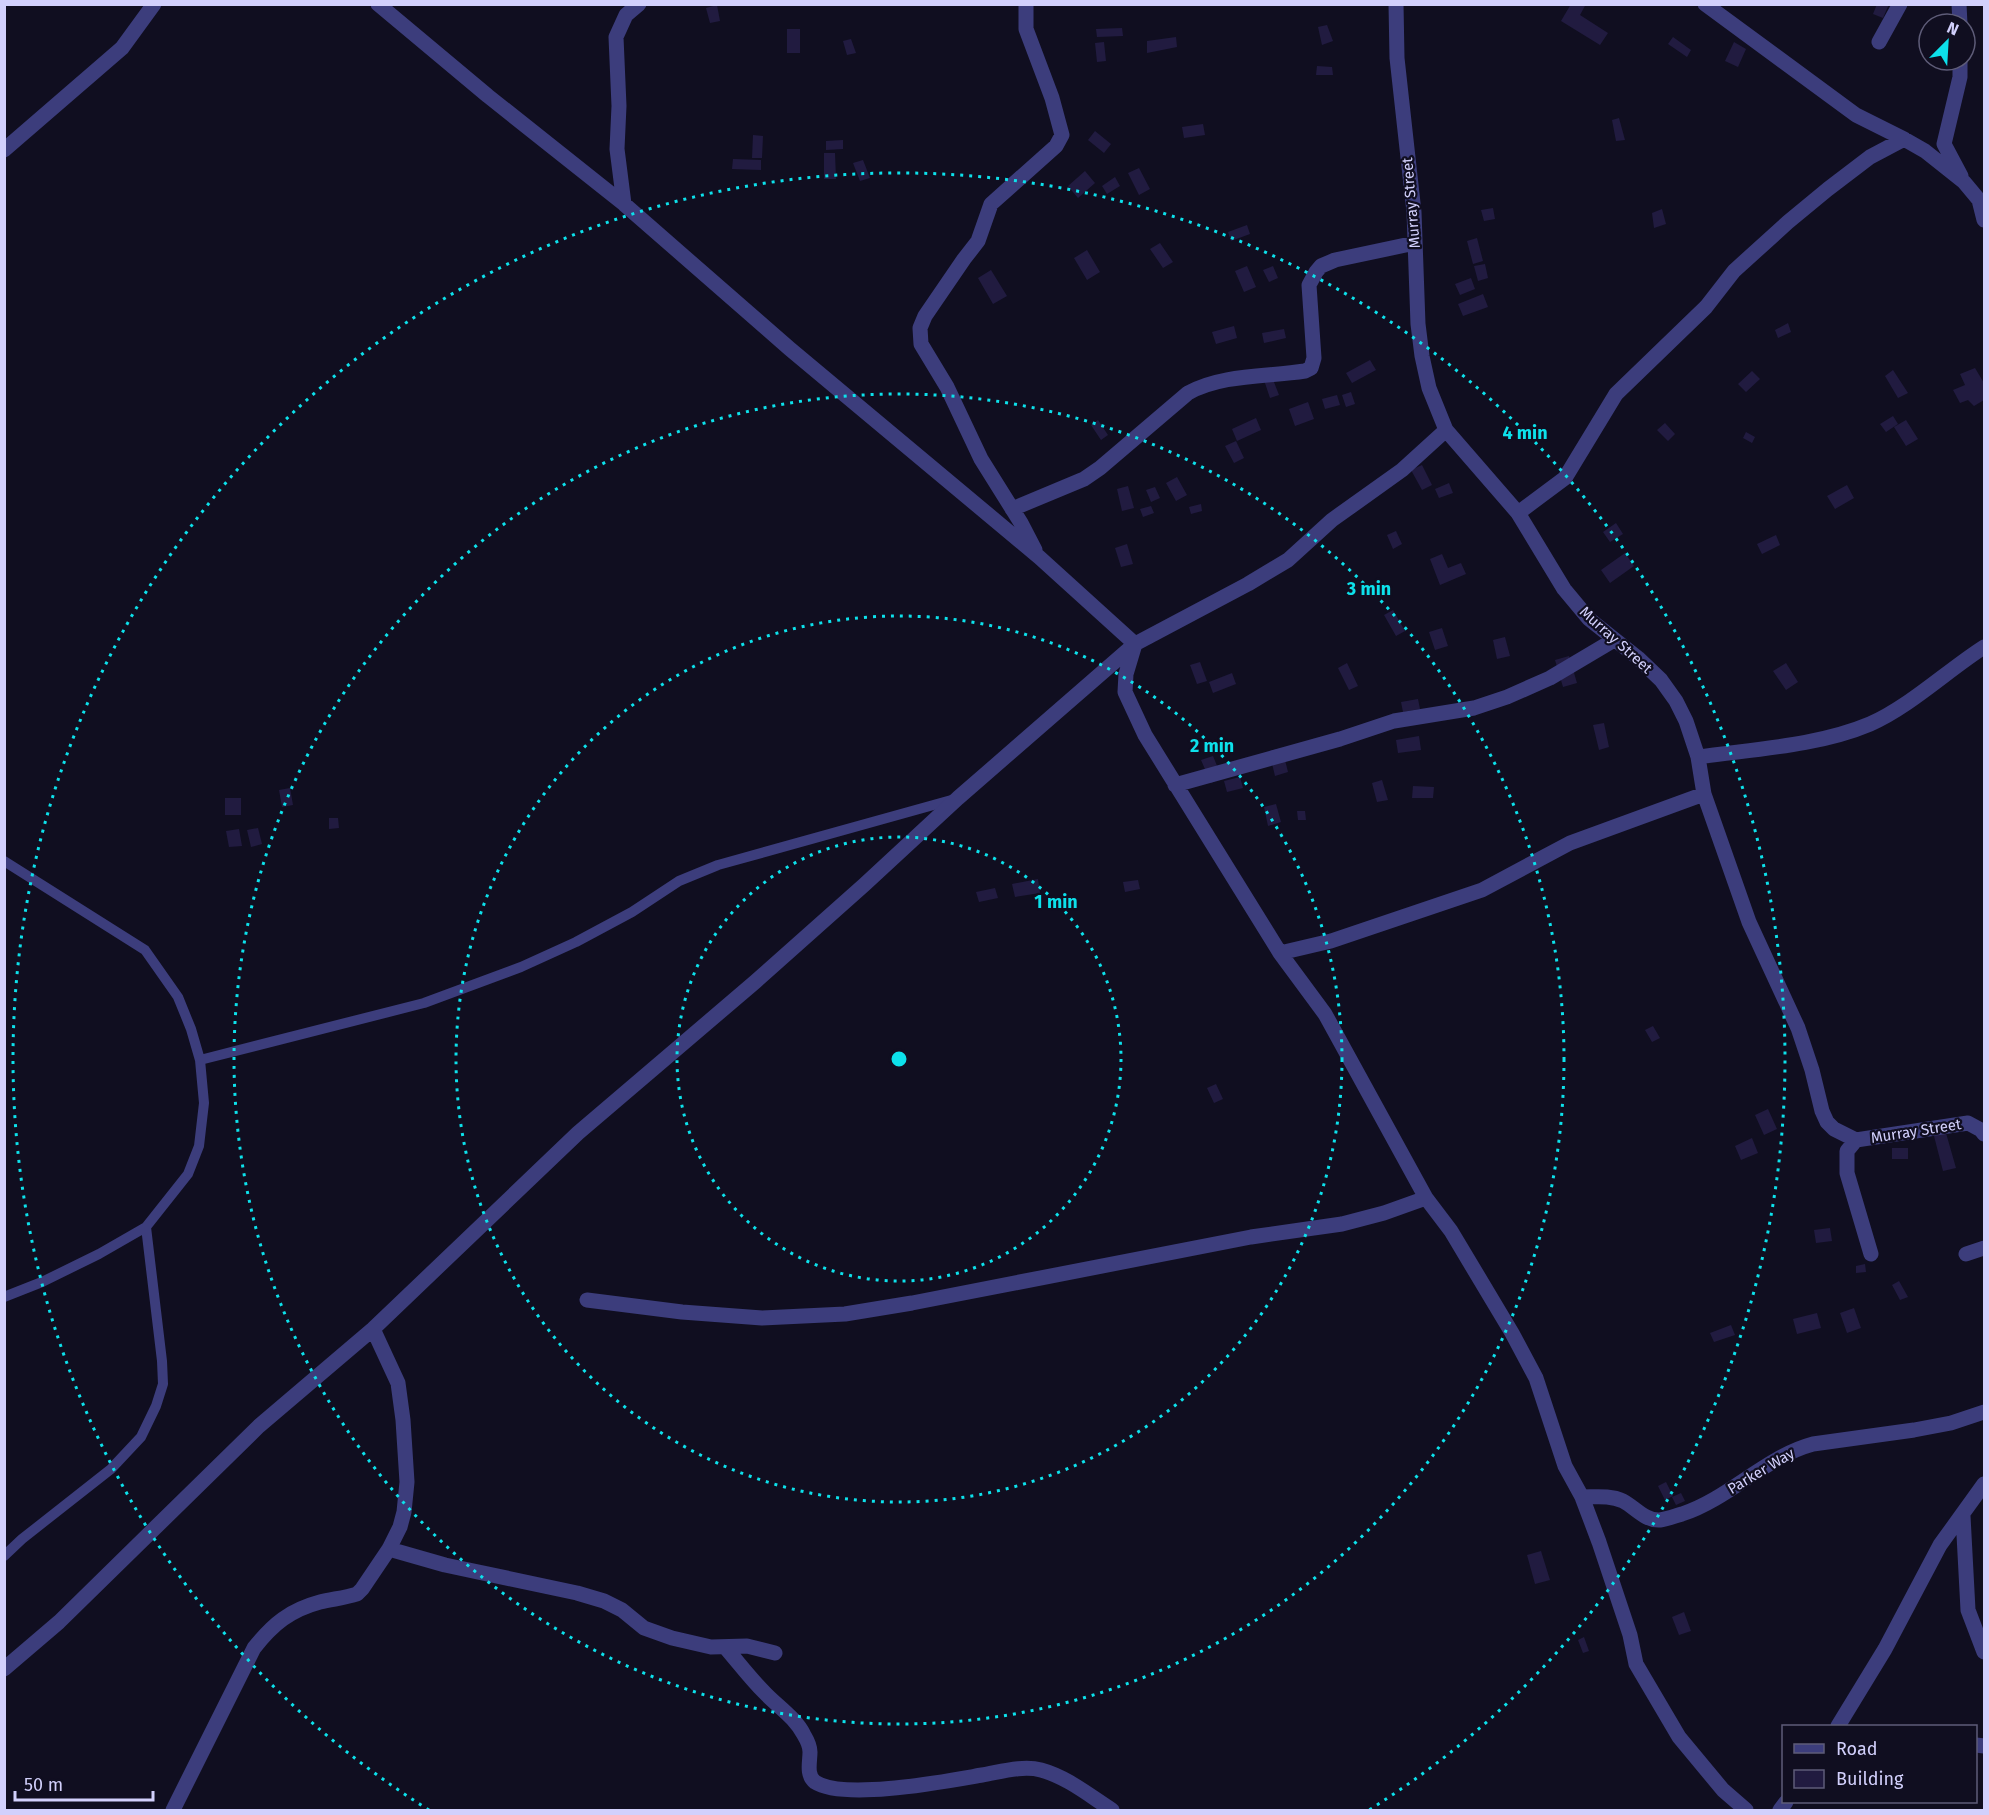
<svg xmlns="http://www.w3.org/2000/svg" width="1989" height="1815" viewBox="0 0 1989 1815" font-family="'Fira Sans',sans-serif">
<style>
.building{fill:#211b40}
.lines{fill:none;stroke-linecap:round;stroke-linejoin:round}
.service{stroke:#3c3d7c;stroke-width:10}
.minor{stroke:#3c3d7c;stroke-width:15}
.tertiary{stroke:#3c3d7c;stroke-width:15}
.ring{fill:none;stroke:#0de1eb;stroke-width:3;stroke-dasharray:3 6}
.labels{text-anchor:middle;stroke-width:4.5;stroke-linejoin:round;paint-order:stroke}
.street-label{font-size:15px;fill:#d2d0fc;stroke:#100e20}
.centre{fill:#0de1eb;stroke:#100e20;stroke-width:3}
.ring-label{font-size:18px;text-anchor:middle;font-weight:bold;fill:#0de1eb;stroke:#100e20;stroke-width:4.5;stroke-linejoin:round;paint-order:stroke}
</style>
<rect width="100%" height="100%" fill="#100e20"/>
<path class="building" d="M1571,4h15l-6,11 28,18 -8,12 -39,-24z
M1877,4h12l-6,14 -10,-4z
M717,5l3,16 -10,2 -4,-15z
M1327,25l6,16 -11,4 -4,-18z
M1122,28l1,8 -26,1 -1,-8z
M787,29h13v24h-13z
M1176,37l1,10 -30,6v-12z
M1673,37l18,13 -4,7 -19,-13z
M851,39l5,14 -9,2 -4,-14z
M1104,42l2,19 -9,1 -2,-19z
M1734,42l12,7 -8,18 -13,-6z
M1317,66l15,1 1,8h-17z
M1619,118l6,22 -9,1 -4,-21z
M1203,124l2,11 -21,3 -2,-11z
M1095,131l16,13 -7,9 -16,-13z
M753,135l10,1 -1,22h-10z
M843,140v9l-17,1v-9z
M824,153h11l1,26h-12z
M733,159l28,1v10l-29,-1z
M863,160l7,18 -10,3 -7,-18z
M1139,168l11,21 -11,6 -11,-22z
M1085,171l10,12 -17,15 -10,-12z
M1115,177l5,9 -13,8 -5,-8z
M1493,208l2,11 -11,2 -3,-11z
M1662,209l4,15 -12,4 -2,-15z
M1247,225l3,9 -19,7 -3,-9z
M1477,238l6,23 -10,3 -6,-23z
M1160,243l13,19 -10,6 -13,-19z
M1087,250l13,22 -13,8 -13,-22z
M1485,264l3,14 -10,3 -4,-15z
M1247,266l9,21 -12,5 -9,-21z
M1273,266l5,12 -9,4 -6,-12z
M991,270l16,26 -14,8 -15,-26z
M1471,278l4,11 -15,6 -5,-11z
M1483,294l5,13 -25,9 -5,-12z
M1788,323l3,9 -13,6 -3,-8z
M1234,326l3,12 -21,6 -4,-12z
M1284,329l2,9 -22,5 -2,-10z
M1370,360l6,10 -24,13 -6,-10z
M1975,368l9,15v17l-10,6 -6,-6 -8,3 -7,-13 12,-5 -5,-11z
M1893,370l15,23 -10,5 -13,-22z
M1752,371l8,8 -14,13 -8,-8z
M1272,377l7,18 -9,3 -6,-18z
M1351,392l4,12 -9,3 -4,-12z
M1337,395l3,10 -15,4 -3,-10z
M1308,402l6,17 -19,7 -6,-17z
M1893,416l5,8 -12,8 -6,-8z
M1256,418l5,12 -24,11 -5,-12z
M1098,420l10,15 -7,5 -10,-15z
M1906,420l12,19 -12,7 -12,-19z
M1665,423l10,11 -7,7 -11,-11z
M1746,432l9,5 -3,6 -9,-5z
M1236,441l8,17 -10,5 -9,-17z
M1422,465l10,20 -10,5 -11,-20z
M1177,477l10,18 -11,6 -10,-18z
M1449,483l4,10 -14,5 -4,-9z
M1847,485l7,13 -19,11 -8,-13z
M1128,486l6,22 -12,3 -5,-22z
M1155,487l5,11 -9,4 -5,-12z
M1201,504l1,7 -11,3 -2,-7z
M1151,506l3,7 -11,4 -3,-8z
M1616,523l7,11 -13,8 -7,-10z
M1396,531l6,13 -9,5 -6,-14z
M1776,535l4,10 -18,9 -5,-10z
M1127,544l6,20 -12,3 -6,-19z
M1625,553l9,13 -24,17 -9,-13z
M1442,554l6,14 13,-5 5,11 -26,11 -10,-26z
M1393,610l12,21 -9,5 -12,-21z
M1442,628l6,18 -13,4 -6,-18z
M1505,637l5,19 -13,3 -4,-19z
M1569,656l8,27 -14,4 -8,-27z
M1200,662l7,19 -10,3 -7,-19z
M1347,663l11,23 -9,4 -11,-22z
M1786,663l12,19 -12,8 -13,-19z
M1232,673l4,11 -23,9 -4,-11z
M1418,699l2,10 -17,3 -2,-10z
M1604,723l5,24 -10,3 -6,-25z
M1419,736l2,14 -23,3 -2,-13z
M1282,748l6,24 -13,4 -6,-25z
M1213,756l9,22 -11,5 -10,-23z
M1240,777l3,11 -16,4 -3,-11z
M1382,780l6,20 -11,2 -5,-19z
M1413,786l21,1 -1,11h-21z
M290,788l3,17 -11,2 -3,-17z
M225,798h16v17h-16z
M1276,804l5,18 -13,4 -4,-19z
M1297,811h8l1,9h-8z
M329,818h9l1,10 -10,1z
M258,828l4,16 -11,3 -4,-17z
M239,829l3,17 -13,1 -3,-16z
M1038,879l2,14 -25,4 -3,-13z
M1138,880l2,9 -15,3 -2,-10z
M995,888l3,10 -19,4 -3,-10z
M1653,1026l7,12 -8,4 -7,-12z
M1216,1084l7,15 -9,4 -7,-15z
M1768,1109l9,20 -13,6 -9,-20z
M1946,1133l10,35 -13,3 -9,-35z
M1752,1138l6,15 -17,7 -6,-14z
M1892,1148h16v11h-16z
M1830,1228l2,13 -16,2 -2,-13z
M1865,1264l1,8 -10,1v-7z
M1899,1281l9,16 -8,3 -8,-15z
M1854,1308l7,20 -14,5 -7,-20z
M1817,1313l4,15 -24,6 -4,-15z
M1731,1325l4,10 -21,7 -4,-9z
M1666,1482l7,14 -8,4 -7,-14z
M1681,1493l4,8 -9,4 -4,-8z
M1541,1551l9,29 -15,4 -8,-29z
M1684,1612l7,19 -12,4 -7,-18z
M1584,1637l5,14 -6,2 -5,-13z"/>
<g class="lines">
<path class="service" d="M4,861l141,89 33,47 13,32 9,31 4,43 -5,43 -11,28 -42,53 -47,27 -57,28 -38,15
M200,1060l224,-57 97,-36 55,-25 56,-30 47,-31 39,-16 237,-66
M4,1556l18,-17 89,-70 30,-32 15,-31 7,-22 -1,-23 -16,-134"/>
<path class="minor" d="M378,4l110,92 136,108 166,145 249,208 96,87
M1026,4v25l26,69 10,37 -6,11 -65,58 -13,37 -14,18 -39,57 -5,12 1,16 26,43 34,72 40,64 14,27
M1396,4l1,54 17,154 4,112 4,32 7,32 17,42 72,83 46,76 25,30 49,39 23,22 15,21 10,20 12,36 6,37 45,128 49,106 14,42 10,41 5,11 7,7 22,11 112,-17 13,7 3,4
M1705,4l151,111 48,24 21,12 39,31 15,18 5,20
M1959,4l1,20
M1879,42l21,-38
M1960,60v17l-16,67 17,32
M624,204l-7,-55 2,-43 -3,-69 10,-22 13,-11
M1012,509l72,-30 16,-11 88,-75c34,-19 79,-16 117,-22l6,-3 3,-10 -5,-73 7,-13 5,-6 14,-6 80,-17
M1518,513l47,-35 51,-84 90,-87 28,-36 54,-49 40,-33 42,-32 34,-18
M1135,644l-9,30 -1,18 20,43 135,218 45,61 101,184 25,33 61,102 24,45 29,88 17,31 17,45 31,93 6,29 43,73 44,53 23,20
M1698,757c56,-8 120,-11 172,-33 39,-17 78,-54 114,-77
M1175,785l165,-46 54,-18 80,-13 33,-11 43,-19 64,-38
M1280,953l51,-12 151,-51 88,-47 134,-49
M1856,1140l-9,11v22l24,81
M1966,1254l18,-6
M587,1300l95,12 80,6 83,-4 67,-11 339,-66 91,-13 42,-11 42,-15
M1582,1497c14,0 28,-2 41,4 13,7 22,20 37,19 7,-1 15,-4 22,-6 48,-16 83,-57 131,-70l101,-14 37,-7 33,-11
M1963,1516l5,94 16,42
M389,1549l56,16 132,28 27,8 18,9 22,18 28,10 39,9 36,-1 28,7
M725,1647c13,15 25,31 39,45 13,14 31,25 40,43 3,5 6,12 6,17 0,10 -4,23 5,30 29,19 132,-1 167,-7 18,-3 41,-10 59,-5 26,7 49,26 71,40
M4,1669l55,-47 200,-196 114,-97 205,-196 177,-151 109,-97 94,-87 177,-154 113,-60 40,-24 44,-40 70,-50 44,-40
M1838,1726l47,-77 55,-104 44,-61
M1976,1745l8,1
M173,1810l81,-162c19,-24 36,-38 66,-46 12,-3 25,-4 37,-8l5,-5 27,-40 11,-22 4,-15 3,-30 -4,-62 -5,-37 -25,-54
M1780,1810l6,-8"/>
<path class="tertiary" d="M4,150l118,-102 32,-44"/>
</g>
<g class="ring">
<circle cx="899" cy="1059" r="222"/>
<circle cx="899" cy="1059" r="443"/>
<circle cx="899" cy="1059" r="665"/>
<path d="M429 1810A886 886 0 1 1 1369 1810"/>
</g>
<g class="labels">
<g class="street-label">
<text transform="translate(1411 203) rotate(-95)" y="5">Murray Street</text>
<text transform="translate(1616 640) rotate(42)" y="5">Murray Street</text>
<text transform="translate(1916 1131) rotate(-9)" y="5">Murray Street</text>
<text transform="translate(1761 1471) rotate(-31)" y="5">Parker Way</text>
</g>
</g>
<circle cx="899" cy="1059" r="9" class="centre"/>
<g class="ring-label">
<text x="1525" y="439">4 min</text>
<text x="1369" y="595">3 min</text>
<text x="1212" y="752">2 min</text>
<text x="1056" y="908">1 min</text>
</g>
<rect width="1989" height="1815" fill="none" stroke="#d2d0fc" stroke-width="12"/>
<rect x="1782" y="1725" width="195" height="78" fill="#100e20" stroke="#5e5c78" stroke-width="1.5"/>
<rect x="1794" y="1744" width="30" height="9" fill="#3c3d7c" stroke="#5e5c78" stroke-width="1.5"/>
<text x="1836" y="1755" font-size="18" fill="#d2d0fc">Road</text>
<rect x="1794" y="1770" width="30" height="18" fill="#211b40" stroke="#5e5c78" stroke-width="1.5"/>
<text x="1836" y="1785" font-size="18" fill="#d2d0fc">Building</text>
<g transform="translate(1947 42) rotate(24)"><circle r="28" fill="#100e20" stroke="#5e5c78" stroke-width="1.5"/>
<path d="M0-4.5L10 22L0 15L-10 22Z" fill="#0de1eb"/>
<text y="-9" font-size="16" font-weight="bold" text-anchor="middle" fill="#d2d0fc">N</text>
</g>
<path d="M15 1791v9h138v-9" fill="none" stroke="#d2d0fc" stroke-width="3"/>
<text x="24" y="1791" font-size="18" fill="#d2d0fc" stroke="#100e20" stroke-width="4.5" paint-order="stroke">50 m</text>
</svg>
